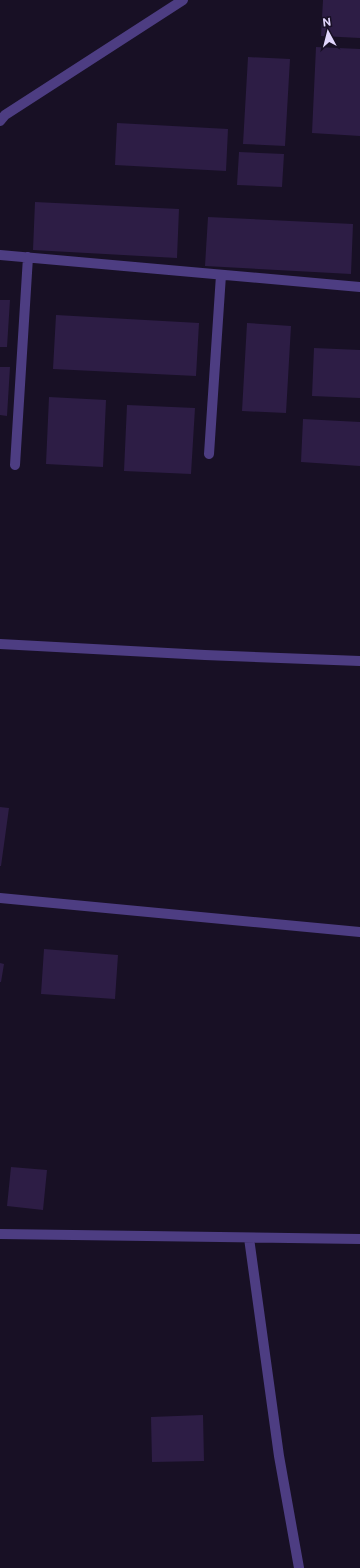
<svg xmlns="http://www.w3.org/2000/svg" width="360" height="1568" viewBox="0 0 360 1568" font-family="'Public Sans',sans-serif">
<style>
.building{fill:#2d1d45}
.lines{fill:none;stroke-linecap:round;stroke-linejoin:round}
.minor{stroke:#4d3d82;stroke-width:10}
</style>
<rect width="100%" height="100%" fill="#181025"/>
<path class="building" d="M323,0h37v38l-39,-2z
M316,47l44,2v87l-48,-3z
M248,57l42,2 -5,87 -42,-2z
M117,123l111,6 -2,42 -111,-6z
M239,152l45,2 -2,33 -45,-2z
M35,202l144,7 -2,49 -144,-8z
M208,217l145,7 -2,50 -146,-8z
M0,300h10l-3,47h-7z
M56,315l143,8 -3,53 -143,-7z
M247,323l44,3 -5,87 -44,-2z
M314,348l46,2v48l-48,-2z
M0,367h10l-3,49 -7,-1z
M49,397l57,3 -3,67 -57,-3z
M127,405l68,3 -4,66 -67,-3z
M303,419l57,3v44l-59,-4z
M0,807l9,1 -8,58h-1z
M44,949l74,6 -3,44 -74,-5z
M0,963l4,1 -3,18h-1z
M11,1167l36,3 -4,40 -36,-4z
M203,1415l1,46 -52,1 -1,-45z"/>
<g class="lines">
<path class="minor" d="M0,121l5,-6 178,-115
M0,255l360,32
M209,454l12,-179
M15,465l13,-208
M0,644l205,11 155,6
M0,898l360,34
M0,1234l360,5
M249,1238l30,218 20,112"/>
</g>
<g transform="translate(328 32) rotate(353)" stroke="#181025" stroke-width="3" paint-order="stroke">
<path d="M0-3L7 15L0 10L-7 15Z" fill="#e2d6fd"/>
<text y="-6" font-size="11" font-weight="bold" text-anchor="middle" fill="#e2d6fd">N</text>
</g>
</svg>
